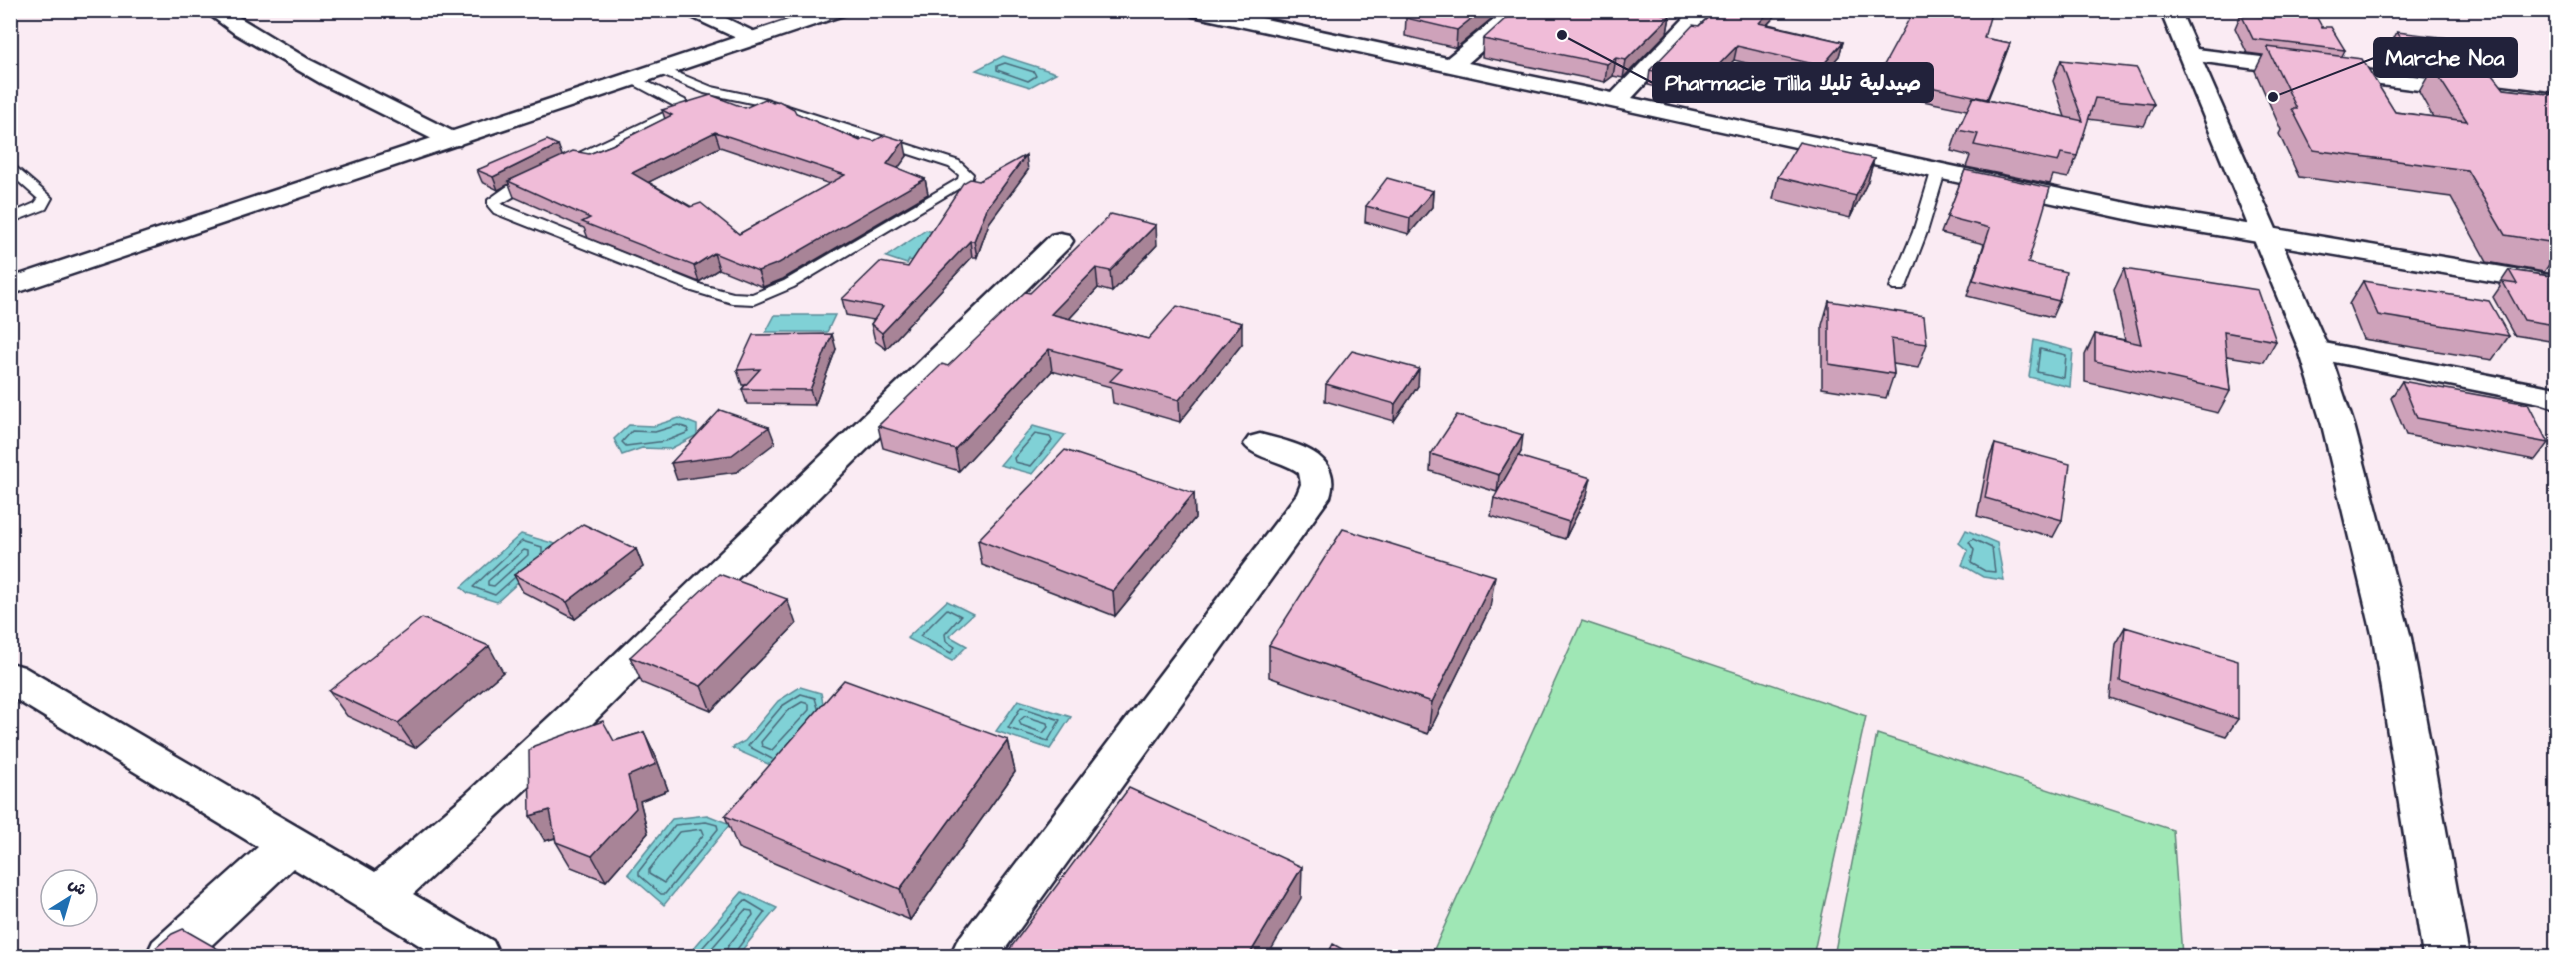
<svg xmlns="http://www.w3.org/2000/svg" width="2567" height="967" viewBox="0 0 2567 967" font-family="'Architects Daughter','Playpen Sans Arabic',sans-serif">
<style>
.green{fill:#9fe7b5;stroke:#608478;stroke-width:1.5}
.water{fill:#80d1d6;stroke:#5a8b98;stroke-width:1.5}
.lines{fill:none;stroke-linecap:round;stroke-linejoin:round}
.shore{stroke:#486879;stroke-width:1.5}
.lane-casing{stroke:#22223b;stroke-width:4}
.street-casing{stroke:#22223b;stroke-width:5}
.secondary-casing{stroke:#22223b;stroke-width:5}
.lane{fill:#fff;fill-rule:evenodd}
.street{fill:#fff;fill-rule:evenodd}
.secondary{fill:#fff;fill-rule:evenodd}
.wall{fill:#cea2ba;stroke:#22223b;stroke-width:1.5;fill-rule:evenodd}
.shaded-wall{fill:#a88497;stroke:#22223b;stroke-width:1.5}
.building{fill:#f0bcd8;stroke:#22223b;stroke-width:1.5;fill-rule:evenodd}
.leader{fill:none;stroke:#22223b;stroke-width:2}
.callout-dot{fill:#22223b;stroke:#fff;stroke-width:2}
.callout{fill:#22223b;stroke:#22223b;stroke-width:2}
.callout-label{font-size:21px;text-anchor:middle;font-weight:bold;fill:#fff}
</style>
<rect width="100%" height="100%" fill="#faebf3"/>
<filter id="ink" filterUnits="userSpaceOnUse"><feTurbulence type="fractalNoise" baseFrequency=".0167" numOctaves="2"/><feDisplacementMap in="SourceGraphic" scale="12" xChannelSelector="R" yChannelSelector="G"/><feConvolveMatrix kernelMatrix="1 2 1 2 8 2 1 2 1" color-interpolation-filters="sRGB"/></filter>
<g filter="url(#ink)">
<path class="green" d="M1582,621l284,95 -53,240h-382z
M1877,734l296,96 9,126h-348z"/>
<path class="water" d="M1003,56l53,17 -26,14 -54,-17z
M926,230l12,4 -17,28 -12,-2 -2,4 -21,-7z
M775,315h60l-8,17h-61z
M2034,340l39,10 -3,37 -41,-10z
M679,418l18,7v10l-27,14 -28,-1 -20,7 -8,-16 15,-14 25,1z
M1033,426l32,9 -32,39 -33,-9z
M1966,530l31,13 7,37 -21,-3 -21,-12 6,-14 -9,-8z
M521,534l38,11 -62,57 -29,-9 -7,-6z
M947,601l26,13 -24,22 18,10 -15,15 -45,-23z
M800,687l21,6 4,20 -50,54 -43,-19 13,-7 33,-40z
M1018,700l53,17 -21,32 -54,-18z
M707,815l23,9 -66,81 -36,-31 44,-55z
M742,892l35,16 -40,48h-50z"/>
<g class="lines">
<path class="shore" d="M1005,63l29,9 2,4 -8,5 -31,-11v-4z
M2040,349l26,6 -2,23 -27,-6z
M678,425l9,3 2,4 -23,9 -40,5 -4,-4 10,-11 23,1z
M1035,434l15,3 2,4 -21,25 -16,-4 -1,-4z
M1973,539l19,9 3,24 -10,-1 -14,-8 3,-13 -5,-8z
M524,550l4,1v4l-34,31 -6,-1v-4z
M514,578l-19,17 -22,-8 49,-46 20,6v6
M947,609l14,7 -16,18 1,7 9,6 -4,6 -31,-17z
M802,702l7,2v6l-37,40 -10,-4 -1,-4 26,-31z
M1021,707l39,13 -12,21 -40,-13z
M1025,716l22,7 1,4 -5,6 -22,-8 -2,-4z
M772,759l-24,-13 34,-40 19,-12 14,4 3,10
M706,822l11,3 1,4 -53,65h-4l-22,-19v-4l36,-46z
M702,829l2,5 -40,49 -15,-9v-4l30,-38z
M695,956l50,-56 20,12 -33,44
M705,956l40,-46 7,1 1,4 -25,31 -3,10"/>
<defs>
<path id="lane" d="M661,66l51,21 51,11 196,63 14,13 -2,7 -177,106 -40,17 -22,-1 -40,-12 -198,-78 -6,-7v-6c13,-9 34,-27 51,-24v6l-38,22 201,81 31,8 19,1 32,-13 174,-102 1,-4 -10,-8 -193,-63 -52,-11 -47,-20 -2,-3z
M633,75l52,25 4,8 -8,8 -109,51h-10v-6l114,-54 -47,-25v-6z
M10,162l42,36 -6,11 -36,14v-9l25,-11 3,-4 -28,-25z
M1938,168l7,4 -18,60 -21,55 -3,3h-10l-3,-3 23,-55 18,-60z"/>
<path id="street" d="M203,10h24l81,49 152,76 4,5 -4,5h-16l-122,-61 -88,-51z
M682,10h27l52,25 3,4 -3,4h-14l-62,-29z
M1183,10h41l223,48 59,-48h23l-61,53 144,30 80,-83h22l-82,88 513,109 411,69v16l-411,-69 -952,-207z
M2189,48l367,46v14l-375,-49 -3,-5 3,-5z
M1060,233l9,2 4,6 -4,6 -527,527 -129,120 80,47 7,15h-63l-144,-88 -93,88h-54l7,-15 105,-94 -248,-151v-33l14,4 351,205 89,-76 98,-91 489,-470z
M2314,341l242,47v20l-16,-5 -236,-47 -5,-6 5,-6z
M1260,434c33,9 84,18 70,63l-330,459h-50l7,-15 340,-447 4,-10 -2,-11c-15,-12 -46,-15 -55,-29l5,-7z"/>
<path id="secondary" d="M818,10h32l-3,4 -837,281v-17z
M2160,10h20l149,340 25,75 57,213 58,318h-46l-50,-318 -51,-213 -23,-75z"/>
</defs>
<use href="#lane" class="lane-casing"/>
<use href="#street" class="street-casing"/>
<use href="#secondary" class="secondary-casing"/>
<use href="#lane" class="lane"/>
<use href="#street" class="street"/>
<use href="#secondary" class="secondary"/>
</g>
<path class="wall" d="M1417,10h85l-46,38 -51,-12 1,-18z
M1716,10h65l-13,14 75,18 -4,14 -21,24 -84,-20 -36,37 -50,-12 2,-15z
M2547,10h9v11z
M2272,13l50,14 23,23 -3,6 53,56 38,5 -14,-25 9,-16 -21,-3 -17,-27 7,-14 74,34 -3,6 36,17 52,6v161h-1l-11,16 -57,-10 -36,-65 -152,-20 -20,-43 2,-4 -26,-59 8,-16 -16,-2 -12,-25 6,-14 30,4z
M1670,16l-3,17 -44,45 -10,-2 -8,6 -123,-25 1,-18z
M1984,38l26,5 -23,57 78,17 -12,-36 8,-21 93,44 -10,22 -56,-7 -11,37 -9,22 -15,-3 -3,9 -84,-17 4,-11 -19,-5 7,-21 9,-20 -93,-19 4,-15z
M745,108l51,5 64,28 47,15 -9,12 27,11 3,15 -145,85 -20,8 -44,-18 -20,13 -111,-44 -4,-10 -70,-31 -5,-13 -11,6 -16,-8 -5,-12 81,-25 4,11 27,-2 23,-9 53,-26 -3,-9zM720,147l110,37 -91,50 -91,-52z
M1874,159l-6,22 -18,37 -77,-19 5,-22z
M1028,170l-39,53 -12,34h-5l-86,92 -11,-8 -4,-17 3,-4 -28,-5 -4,-16 66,-32 71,-86z
M1965,170l63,93 31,38 -7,16 -85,-21 17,-52 -43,-11z
M1433,191l-1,16 -23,27 -44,-12 1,-16z
M1157,245l-45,47 -14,-4 -29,31 79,20 94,5 -62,78 -67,-19 -2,-16 -59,-16 -93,100 -76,-23 -5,-22 70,-60 82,-73z
M2124,269l152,72 -12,21 -37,-6 3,35 -12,22 -133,-31v-27l10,-21 30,6 -11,-50z
M2509,270l47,7v65l-42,-7 -21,-38 7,-10 -1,-2z
M2363,281l146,55 -17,24 -129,-21 -14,-35z
M1829,301l98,43 -9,24 -25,-4 1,10 -8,24 -64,-10v-63z
M836,349l-21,56 -68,-1 -5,-15 3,-4h-3l-5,-15z
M2402,381l146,62 -13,17 -129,-25 -15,-37z
M1326,384l92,2 -24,35 -69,-20z
M1995,444l67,76 -9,17 -76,-21 11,-55z
M1521,452l-24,40 -67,-21 1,-17z
M1194,493l1,25 -80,98 -133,-51 -4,-25z
M1587,495l-22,44 -74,-23 3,-18z
M636,549l7,18 -68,52 -52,-27 -9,-17z
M1490,608l-62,126 -159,-57v-32z
M796,624l-85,87 -69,-28 -12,-26z
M2125,627l113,92 -12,17 -116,-38 5,-54z
M503,672l-88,76 -68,-32 -18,-25z
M644,732l12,25 12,33 -28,11 8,32 -42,48 -35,-14 -15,-25 -1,-4 -10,3 69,-100z
M1008,740l7,32 -105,148 -172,-72 -13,-32z"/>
<path class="shaded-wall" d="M1482,10h20l-46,38 1,-18z
M1771,10h10l-25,26 3,-13z
M1670,16l-3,17 -44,45 3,-18z
M1843,42l-4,14 -21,24 4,-14z
M2010,43l-5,14 -23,57 5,-15z
M1737,46l-3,14 -36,37 3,-14z
M1616,58l-3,18 -8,6 2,-18z
M715,132l5,15 -83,41 -5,-15z
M904,141l3,15 -17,23 -3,-15z
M558,145l5,13 -55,23 1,3 -11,6 -5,-13z
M1026,155l2,15 -39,53 -12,34 -3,-16 13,-33z
M1874,159l-6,22 -18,37 6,-22z
M925,179l3,15 -145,85 -20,8 -5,-16z
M1433,191l-1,16 -23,27 1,-16z
M1156,225l1,20 -45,47 -2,-21z
M970,241l2,16 -86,92 -4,-16z
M714,253l5,16 -20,13 -5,-16z
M1096,268l2,20 -44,47 -3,-21z
M1242,323v21l-62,78 -1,-22z
M832,334l4,15 -21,56 -5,-15z
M1049,349l3,22 -93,100 -4,-22z
M1419,369l-1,17 -24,35 1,-17z
M769,427l6,16 -38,29 -60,8 -6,-17z
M1523,435l-2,17 -24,40 2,-17z
M1591,478l-4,17 -22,44 4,-17z
M1194,493l1,25 -80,98 -2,-25z
M636,549l7,18 -68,52 -8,-17z
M1495,576l-5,32 -62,126 4,-32z
M787,599l9,25 -85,87 -10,-25z
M489,646l14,26 -88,76 -17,-25z
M644,732l12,25 12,33 -28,11 8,32 -42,48 -14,-25z
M1008,740l7,32 -105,148 -10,-31z
M550,810l14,25 -19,6 -15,-25z
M1302,867l-1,31 -34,59h-19z"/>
<path class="building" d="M1417,10h65l-25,20 -51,-12z
M1515,10h134l21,6 -44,44 -10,-2 -9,6 -124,-25z
M1716,10h55l-12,13 84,19 -21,24 -85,-20 -36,37 -51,-13 43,-45 6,1z
M1914,10h78l-8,28 26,5 -23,56 -109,-23z
M2272,13l45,5 5,9h9l14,23 -92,-11 -12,-25 34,4z
M2397,32l52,6 22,28 -56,-7z
M2267,47l95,12 33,53 72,9 -34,-53 60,7 11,14 52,6v131l-6,-1 6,9v9l-51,-8 -38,-65 -154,-20 -21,-41h5z
M2061,60l76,8 17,36 -59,-6 -18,58 -16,-3 -3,9 -84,-17 4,-11 -20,-4 15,-33 110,24z
M711,95l34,13 20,-9 8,4 6,-2 15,8 2,4 64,28 4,-3 10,3 11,-6 19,6 -17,23 38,15 -146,84 -21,8 -44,-18 -20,13 -112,-44 8,-4 -82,-37 65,-30 16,3 23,-9 60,-30 -10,-5zM715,132l130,43 -106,59 -38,-31 -11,4 -58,-34z
M547,140l11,5 -65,32 -16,-7z
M1799,142l75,17 -18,37 -78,-19z
M1026,155l-39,53 -13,33h-4l-88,92 -11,-9 12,-17 -41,-8 38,-37 28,5 55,-84 7,-4 9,2z
M1965,170l85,18 -22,75 38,9 -7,29 -86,-21 17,-52 -43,-11z
M1387,178l46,13 -23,27 -44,-12z
M1111,214l45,11 -46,46 -14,-3 -45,46 97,25 29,-33 65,17 -63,77 -69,-19 12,-12 -73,-20 -94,100 -77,-23 64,-62 6,2 77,-74 5,1z
M2124,269l134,21 18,51 -52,-9 6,59 -135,-30v-27l46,10z
M2509,270l47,7v48l-32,-5 -21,-38 14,2z
M2363,281l126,20 20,35 -131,-21z
M1829,301l95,15 3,28 -36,-5 3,35 -65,-10z
M832,334l-22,56 -68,-1 18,-20 -23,1 16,-35z
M1352,351l67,18 -24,35 -69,-20z
M2402,381l126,23 20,39 -131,-25z
M720,410l49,17 -37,28 -61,8z
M1457,415l66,20 -24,40 -68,-21z
M1995,444l75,20 -8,56 -77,-22z
M1065,450l129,43 -81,98 -135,-51z
M1518,456l73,22 -22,44 -75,-24z
M583,524l53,25 -69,53 -53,-27z
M1343,529l152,47 -63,126 -163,-57z
M719,574l68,25 -86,87 -71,-29z
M422,618l67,28 -91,77 -69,-32z
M2125,627l113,34v58l-118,-38z
M844,680l164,60 -108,149 -175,-73z
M603,721l11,20 30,-9 12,32 -28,12 8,32 -44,48 -36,-14 -6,-32 -20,6 -1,-65 5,-5z
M1129,788l173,79 -54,90h-237l-5,-3z
M183,929l49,28h-87l27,-23z
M1333,944l23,13h-30z"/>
</g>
<path class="leader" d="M2273 97L2374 58M1562 35L1653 83"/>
<g class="callout-dot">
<circle cx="2273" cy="97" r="6"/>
<circle cx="1562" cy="35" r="6"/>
</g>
<g class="callout">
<rect x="2374" y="38" width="143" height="39" rx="6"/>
<rect x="1653" y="63" width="280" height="39" rx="6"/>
</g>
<g class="callout-label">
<text x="2445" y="65">Marche Noa</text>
<text x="1793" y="90">Pharmacie Tilila صيدلية تليلا</text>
</g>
<rect width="2567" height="967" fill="none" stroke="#fff" stroke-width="36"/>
<rect x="18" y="18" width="2531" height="931" fill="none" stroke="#22223b" stroke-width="2" filter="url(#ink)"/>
<g transform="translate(69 898) rotate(37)"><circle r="28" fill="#ffffff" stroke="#a7a7b1" stroke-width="1.5"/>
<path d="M0-4.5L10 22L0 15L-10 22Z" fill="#1f6fb2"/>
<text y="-9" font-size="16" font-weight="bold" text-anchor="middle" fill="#22223b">ش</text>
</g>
</svg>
